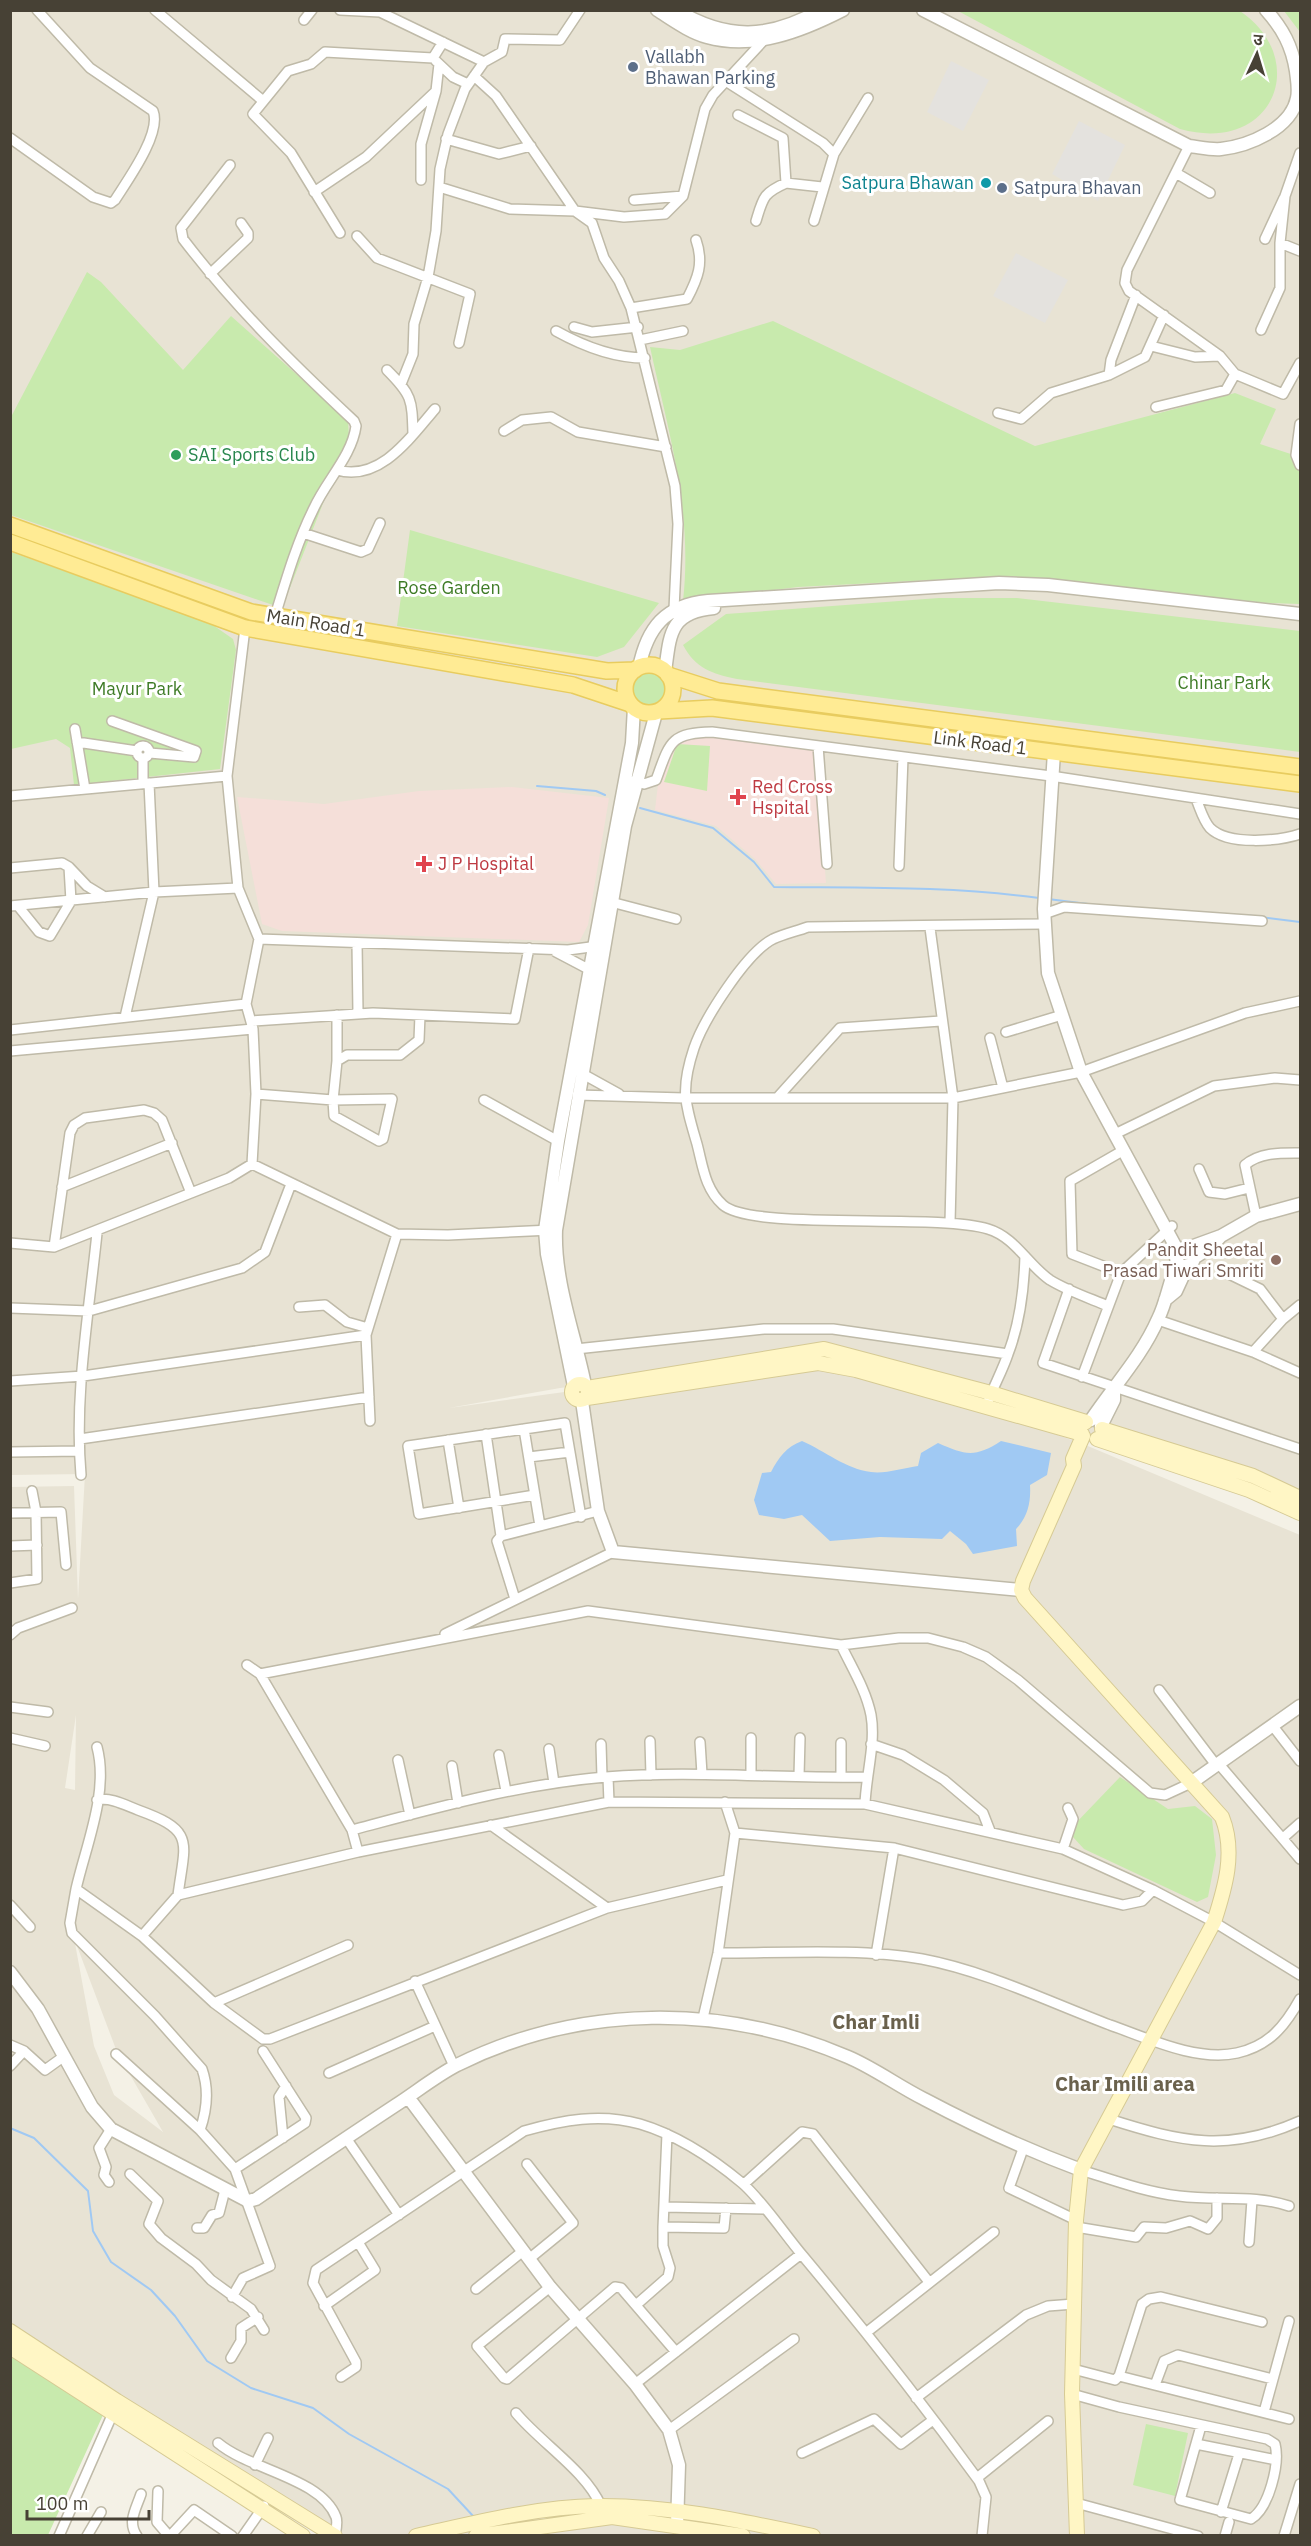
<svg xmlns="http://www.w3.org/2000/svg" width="1311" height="2546" viewBox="0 0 1311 2546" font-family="'IBM Plex Sans','Noto Sans Devanagari',sans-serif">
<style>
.residential{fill:#e8e3d4;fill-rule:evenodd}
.medical{fill:#f5dfd9}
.green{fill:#c8eaad}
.parking{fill:#e4e2de}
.water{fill:#a0c9f3}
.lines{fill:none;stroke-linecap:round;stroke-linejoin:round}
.stream{stroke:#a0c9f3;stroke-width:2}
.minor-casing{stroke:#bfbaa8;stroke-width:12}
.tertiary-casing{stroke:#bfbaa8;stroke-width:15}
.secondary-casing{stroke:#d6ca94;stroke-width:16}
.primary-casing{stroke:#e8cc5f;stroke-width:18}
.minor{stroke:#fff;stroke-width:9}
.tertiary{stroke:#fff;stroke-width:12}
.secondary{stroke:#fff6c5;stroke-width:14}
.primary{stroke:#ffeb94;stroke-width:15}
.service-dot{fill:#5c6f8a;stroke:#fff;stroke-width:2}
.culture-dot{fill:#0f9aa8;stroke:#fff;stroke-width:2}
.leisure-dot{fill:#2e9e5b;stroke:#fff;stroke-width:2}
.health-dot{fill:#e0444e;stroke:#fff;stroke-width:2}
.education-dot{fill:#8d6e63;stroke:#fff;stroke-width:2}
.labels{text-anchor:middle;stroke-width:6;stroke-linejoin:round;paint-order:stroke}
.service-label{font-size:18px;fill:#4e5e75;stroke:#fff;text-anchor:start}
.culture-label{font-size:18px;fill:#0d838f;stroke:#fff;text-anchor:end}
.leisure-label{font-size:18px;fill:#27864d;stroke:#fff;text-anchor:start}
.park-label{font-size:18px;fill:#3e7b26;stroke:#fff}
.street-label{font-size:18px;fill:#474135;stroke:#fff}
.health-label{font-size:18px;fill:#be3a42;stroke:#fff;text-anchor:start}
.education-label{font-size:18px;fill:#785e54;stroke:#fff;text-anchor:end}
.neighbourhood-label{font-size:20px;font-weight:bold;fill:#6a614c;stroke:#fff}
</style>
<rect width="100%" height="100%" fill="#f4f1e6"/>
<path class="residential" d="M11,11h1289v757l-254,-23 60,14 194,15v728l-467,-148 -273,34 -111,20 384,-53 250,89 217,91v1000h-979l-310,-201 -1,-847 64,-1 4,113 7,-125 -75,1zM76,1715l-1,75 -10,-2zM74,1938l43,114 46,80 -49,-37 -20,-49z"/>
<path class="medical" d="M711,734l105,14 10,135 -50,1 -21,-25 -39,-33 -61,-16 3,-26 15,-37 13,-11z
M512,787l97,11 -21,127 -9,17 -297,-11 -20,-7 -25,-127 87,7 95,-13z"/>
<path class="green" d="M958,11h282c71,48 34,144 -60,118z
M1284,11h16v21z
M87,272l14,10 82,88 48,-54 117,104 1,17 -65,166 -11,2 -262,-90v-98z
M773,321l262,125 200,-53 41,16 -16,35 40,13v147l-60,-2 -232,-26 -210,11 -115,14c10,-89 -14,-167 -33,-254l30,3z
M410,530l249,73 -35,44 -27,10 -200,-31z
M11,552l199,71 23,16 3,11 -16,119 -146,16 -4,-37 -14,-9 -45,10z
M939,598h78l283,33v121l-563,-73c-25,-5 -42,-11 -54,-34l43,-31z
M631 690a18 18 0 1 1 36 0a18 18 0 1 1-36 0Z
M677,744l33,2 -3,45 -43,-9z
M1120,1777l48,32 27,-3 17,13 4,36 -8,42 -11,5 -113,-53 -11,-12v-11z
M10,2354l93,61 -55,120h-37z
M1146,2424l42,9 -13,63 -42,-11z"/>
<path class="parking" d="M951,61l38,19 -26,51 -36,-19z
M1079,121l46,24 -27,56 -46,-27z
M1016,253l52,27 -23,43 -52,-27z"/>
<path class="water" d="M802,1441c23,10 44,28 69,31 14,2 33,-4 47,-6l3,-13 17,-10c27,12 37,15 63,-2l50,12 -4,22 -17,10c1,17 -2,32 -14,44l1,17 -44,8 -7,-10 -16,-13 -8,8 -62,-2 -50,4 -28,-26 -18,4 -25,-4 -5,-15 8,-27 9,-1c8,-15 15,-25 31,-31z"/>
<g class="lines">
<path class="stream" d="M537,786l59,5 9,4
M640,808l73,20 41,34 20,25c88,1 177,-1 265,11
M1048,899l48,6
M1245,915l55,7
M10,2128l24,10 54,53 5,40 18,31 40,28 24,26 32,45 44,27 62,20 36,26 99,55 26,28"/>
<defs>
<path id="minor" d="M155,10l107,90
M340,10l40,2 104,50
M304,20l8,-10
M436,61l17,16 15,7
M474,76l22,20 79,115 17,12 12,35 15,23 12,27 44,178 3,38 -4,85
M727,82l96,61 11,11 -20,67
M738,115l45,23 3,45 36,4
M10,138l83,59 18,6 4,-3c12,-19 47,-67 38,-89l-63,-43 -53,-58
M446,139l53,15 32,-8
M1189,146l-62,124 -2,13 4,8 91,65 15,18 48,20 17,-31
M1300,153l-15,43 -5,47 20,8
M834,154l34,-56
M230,165l-49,63 2,11c52,68 108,123 171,182l2,5c-4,30 -30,55 -42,82 -17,34 -28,72 -39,108
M1176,173l34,20
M421,180v-36l15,-53
M439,187l71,22 65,2 49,6 41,-3 18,-18 22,-87 8,-14 52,-56
M314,192l52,-35 70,-66 3,-27
M634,200l49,-4
M756,221c7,-23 7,-28 30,-38
M340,233l-49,-80 -38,-39 35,-43 23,-7 14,-12 108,6 10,-16
M357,236l20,22 93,36 -11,49
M1265,239l19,-41
M210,274l38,-36v-5l-7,-10
M631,308l56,-9c11,-21 17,-36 9,-59
M574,327l18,5 46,-5
M1261,330l19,-42v-45
M556,331c27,15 58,27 89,27
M640,340l43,-9
M1151,346l44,11 24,-1
M387,370c25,25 25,29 26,64
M1109,375l2,-15 25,-65
M401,384l12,-30 1,-30 14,-47 8,-46 4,-62 8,-35 17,-45 19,-27 18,-10 3,-13 55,1 20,-30
M1156,407l70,-17 9,-16
M998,413l23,6 30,-26 58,-18 36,-18 19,-42
M1300,424l-4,31 4,10
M504,431l18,-11 29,-3 27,15 88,15
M337,470c43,12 73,-32 98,-61
M303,533l58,19 7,-3 12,-26
M245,628l-18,148 11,112 21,51 -13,65 7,25 3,65 -4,70
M112,721l84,30 -2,6 -44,-4
M75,729l10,60
M77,742l60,9
M137 752a6 6 0 1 1 12 0a6 6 0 1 1-12 0Z
M818,746l9,118
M143,758v25
M633,781l11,3 12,-4c14,-38 14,-47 56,-48l339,44 249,38
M10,796l217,-20
M1196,799c4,9 7,21 14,29 18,18 69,13 90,6
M899,866l4,-109
M69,867l18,19 18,11
M10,868l52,-5 7,4 2,34 -21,35 -11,-4 -21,-26
M611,902l65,17
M10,906l144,-14 84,-4
M1044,914l20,-7 198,14
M1045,924l-237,3c-11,4 -24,7 -35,12 -27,14 -69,80 -79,109 -14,42 -9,55 3,96 6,23 8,45 26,61 29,26 212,8 265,24 27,8 40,36 62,51 18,11 39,18 58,26
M930,928l23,170 -3,125
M259,939l309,11 30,-4
M357,943l1,70
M556,952l38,20
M125,1017l29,-125 -5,-109
M252,1021l121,-8 142,6 14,-71
M10,1030l236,-26
M1006,1032l56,-17
M990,1038l13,50
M10,1051l243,-22
M337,1061l10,-6h53l19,-15 1,-25
M581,1073l38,21
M256,1094l77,6 59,-1 -9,40 -4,2 -45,-25 -1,-16 4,-39v-46
M577,1095l107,3h269l128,-26 164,-59 55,-12
M777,1098l63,-70 101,-7
M484,1100l74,41
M1115,1134l99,-48 61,-8 25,2
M1199,1169l10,23 16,2 24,-6
M62,1187l110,-44
M1256,1216l-11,-51c15,-13 37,-12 55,-12
M10,1243l44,4 175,-69 23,-14 145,70 51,1 103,-5
M54,1247l16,-114 4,-8 11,-7 59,-8 10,3 8,7 29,73
M1225,1272l35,17 23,30
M1121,1273l-49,-19 -2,-73 54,-31
M1069,1289l-26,74 257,86
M299,1307l26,-2 22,17 21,6
M10,1308l79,3 153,-43 23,-16 26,-68
M1158,1320l95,32 47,21
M576,1349l188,-20h69l175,25
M1253,1352l30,-33 17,-14
M1082,1377l39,-104 51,-47
M10,1381l73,-5 283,-41
M986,1407c6,-18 16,-35 22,-53 12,-31 16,-65 17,-98
M370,1421l-4,-86 31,-101
M524,1429l16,97
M486,1434l15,102
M80,1439l289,-42
M448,1440l11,68
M10,1452l69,-1
M529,1457l41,-5
M81,1475c-7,-80 8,-163 16,-242
M535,1495l-116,19 -11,-68 157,-23 16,94
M10,1513l51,-1 5,53
M10,1546l27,-1
M10,1583l27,-4 -1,-67 -4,-21
M515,1599l-18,-58 4,-5 97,-25
M445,1634l168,-82
M10,1635l8,-7 54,-20
M841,1645c11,23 25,45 30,70 5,28 -5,60 -6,89
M247,1665l13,9 92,156 6,22
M260,1674l328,-63 253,34 58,-7h29l35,9 23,10 32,23 132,113 15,2 26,-12
M1159,1690l57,75
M10,1707l38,5
M1272,1725l28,36
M10,1738l35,8
M751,1738v37
M650,1741l1,34
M700,1742l2,32
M601,1744l1,33
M871,1744l32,11 41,25 39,33 7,18
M97,1747c12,45 -11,98 -21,142l66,47 72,67 49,36h7l337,-131 120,-28
M549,1749l5,34
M499,1755l7,36
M398,1760l12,55
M1218,1763l82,96
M452,1766l6,37
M799,1776l1,-38
M608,1777l1,25
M841,1777v-34
M97,1800c14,-3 28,5 41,10 58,21 47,31 40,85
M491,1825l116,83
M352,1830c83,-22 168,-46 254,-53 87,-7 173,2 260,0
M735,1833l159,15 229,57 19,-4 11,-11
M1283,1838l17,-15
M1063,1849l10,-30 -5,-11
M76,1889l-6,34 2,10 83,83 47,53c7,20 5,41 -2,61
M10,1905l20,22
M142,1936l36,-41 180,-43 251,-50 256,2 198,45 90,41 61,32 86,53
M718,1953c63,0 143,-5 204,6 64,12 127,43 188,66 37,13 87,37 127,28 32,-7 48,-27 63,-54
M876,1955l18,-107
M415,1981l39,85
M214,2003l134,-58
M703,2018l15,-65 17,-120 -10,-31
M10,2045l14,6 21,19 18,-13
M116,2054l84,76 35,39 35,97 -27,12 -11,19
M10,2066l14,-15
M329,2073l106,-47
M1109,2119c72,23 119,34 191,2
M283,2138l-4,-41 7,-11
M346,2138l53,77
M1023,2149l-14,39 67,32
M527,2164l46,59 -44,36
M235,2169l70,-46 1,-5 -43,-67
M1081,2170c32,10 64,22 98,26 37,5 75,-2 110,10
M130,2174l28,27 -9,23 12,14 35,26 15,16 40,29 13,21
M109,2182l-5,-7 2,-8 -7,-19 12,-19
M744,2184l58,-52 11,2 116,148
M664,2207l100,2
M663,2227l61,1 2,-20
M1076,2227l60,10 8,-10 22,1 24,-7 18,8 9,-11v-20
M197,2228h7l8,-13 7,-2 6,-23
M1249,2242l3,-42
M550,2287l-73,59 27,32 3,1 108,-92 6,1 55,64
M476,2289l47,-38
M636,2305l32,-28 2,-9 -7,-22v-19l4,-93
M324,2306l51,-36 -17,-28
M867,2332l127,-100
M231,2358l10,-17v-13l17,-11
M1073,2369l42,11 4,-4 23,-72 7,-5 12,-2 101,25
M1119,2376l170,43
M341,2377l15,-10v-5l-43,-79 3,-13 208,-139c39,-11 76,-18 116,-7 37,11 72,34 102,59 20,17 43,52 61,73 61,73 120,148 176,225l7,16 -4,39
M635,2384l166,-130
M1155,2385l9,-24 14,-6 94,24
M1072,2394l47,13 148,32 8,5c5,20 -6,64 -24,75l-71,-19 21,-74
M916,2398l110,-83 22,-9 26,-2
M1264,2412l25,-91
M516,2413c25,30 70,58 85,93
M669,2430l125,-91
M218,2443c32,27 103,35 118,74 2,5 0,13 -1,19
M1196,2444l80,16
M802,2453l72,-34 27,25 32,-24
M255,2465l13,-27
M977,2478l71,-57
M158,2491l-1,31 12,14
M1076,2503l122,33
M1221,2512l18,-58
M59,2536l54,-123
M87,2536l14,-24
M137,2536c-10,-14 -1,-27 4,-42
M170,2536l24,-26 38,26
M243,2536l21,-30
M1225,2536l4,-14
M1284,2536l16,-52"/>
<path id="tertiary" d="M657,10c16,10 32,22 50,27 47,13 95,-6 136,-27
M676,10c52,31 92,29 145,0
M923,10l266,136c10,1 21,4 32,3 27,-3 70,-20 76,-51 2,-9 0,-18 -1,-27 -4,-25 -13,-42 -30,-61
M639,668c8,-40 26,-63 69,-67l291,-18 49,2 252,29
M665,672c5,-37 4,-60 49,-64
M1054,752l-10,157 4,64 33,99 97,179
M1188,1248l33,-12 35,-20 44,-12
M1176 1257a9 9 0 1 1 18 0a9 9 0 1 1-18 0Z
M1194,1258l17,-11 10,-11
M1165,1300l11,-9 12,-26
M585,1385c-10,-50 -31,-103 -29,-155l69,-404 31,-113
M574,1386l-27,-132 -2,-24 13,-89 74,-398 2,-36
M582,1401l16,110 15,41 408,38
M1091,1420c22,-33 51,-64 67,-101 9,-18 11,-38 20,-57
M1101,1426l13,-26v-9
M1191,1783l109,-77
M10,1972l28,37 54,98 19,22 137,72 8,-2c47,-32 93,-63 140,-94 20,-13 40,-29 61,-40 123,-61 266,-62 391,-8 26,11 50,29 76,42 51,27 103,51 157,71
M408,2097l142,190 85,97 34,46 10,35 -2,60"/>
<path id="secondary" d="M572 1392a8 8 0 1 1 16 0a8 8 0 1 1-16 0Z
M587,1388l237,-39 167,44 95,29
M587,1398l231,-35 38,7 226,64
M1102,1429l151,47 47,22
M1097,1439l152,51 51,23
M10,2331l107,70 218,135
M10,2347l293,189
M416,2536c59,-13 120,-29 180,-30 73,-1 146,15 217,30
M476,2536l136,-19 131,19
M1077,2536l-5,-142 4,-174 5,-50 133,-248c11,-34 22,-70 8,-105l-197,-219 -4,-8 2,-9 51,-115 -1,-7 10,-23"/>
<path id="primary" d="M10,525l241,87 356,59 28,-1
M10,542l235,86 328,57 57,19
M625 689a24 24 0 1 1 48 0a24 24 0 1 1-48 0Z
M668,675l50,16 582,76
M659,711l53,-3 588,76"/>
</defs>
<use href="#minor" class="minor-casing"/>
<use href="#tertiary" class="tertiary-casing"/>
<use href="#secondary" class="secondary-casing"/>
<use href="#primary" class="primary-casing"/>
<use href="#minor" class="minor"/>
<use href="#tertiary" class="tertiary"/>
<use href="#secondary" class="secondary"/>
<use href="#primary" class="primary"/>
</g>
<g class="service-dot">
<circle cx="633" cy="67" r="6"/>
<circle cx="1002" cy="188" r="6"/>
</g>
<circle class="culture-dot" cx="986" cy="183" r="6"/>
<circle class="leisure-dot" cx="176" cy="455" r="6"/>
<g class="health-dot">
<path d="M735 788h6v6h6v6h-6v6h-6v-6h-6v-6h6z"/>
<path d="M421 855h6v6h6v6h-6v6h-6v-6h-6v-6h6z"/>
</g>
<circle class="education-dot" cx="1276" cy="1260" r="6"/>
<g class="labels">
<g class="service-label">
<text x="645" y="63">Vallabh<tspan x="645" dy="21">Bhawan Parking</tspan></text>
<text x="1014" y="194">Satpura Bhavan</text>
</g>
<g class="culture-label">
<text x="974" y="189">Satpura Bhawan</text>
</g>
<g class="leisure-label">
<text x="188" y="461">SAI Sports Club</text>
</g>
<g class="park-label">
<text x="449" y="594">Rose Garden</text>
<text x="1224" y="689">Chinar Park</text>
<text x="137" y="695">Mayur Park</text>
</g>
<g class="street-label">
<text transform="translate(316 623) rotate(9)" y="6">Main Road 1</text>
<text transform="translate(980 743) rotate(7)" y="6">Link Road 1</text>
</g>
<g class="health-label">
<text x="752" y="793">Red Cross<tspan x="752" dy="21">Hspital</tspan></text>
<text x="438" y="870">J P Hospital</text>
</g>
<g class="education-label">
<text x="1264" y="1256">Pandit Sheetal<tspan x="1264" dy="21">Prasad Tiwari Smriti</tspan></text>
</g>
<g class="neighbourhood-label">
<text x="876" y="2029">Char Imli</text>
<text x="1125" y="2091">Char Imili area</text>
</g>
</g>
<rect width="1311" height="2546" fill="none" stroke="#474135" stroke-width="24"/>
<g transform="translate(1257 54) rotate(4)" stroke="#ffffff" stroke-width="4.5" paint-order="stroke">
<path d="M0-4.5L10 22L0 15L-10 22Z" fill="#474135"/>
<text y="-9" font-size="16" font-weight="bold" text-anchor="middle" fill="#474135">उ</text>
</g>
<path d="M27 2510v9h122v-9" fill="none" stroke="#474135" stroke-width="3"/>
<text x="36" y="2510" font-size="18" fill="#474135" stroke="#ffffff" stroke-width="4.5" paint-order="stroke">100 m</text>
</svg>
